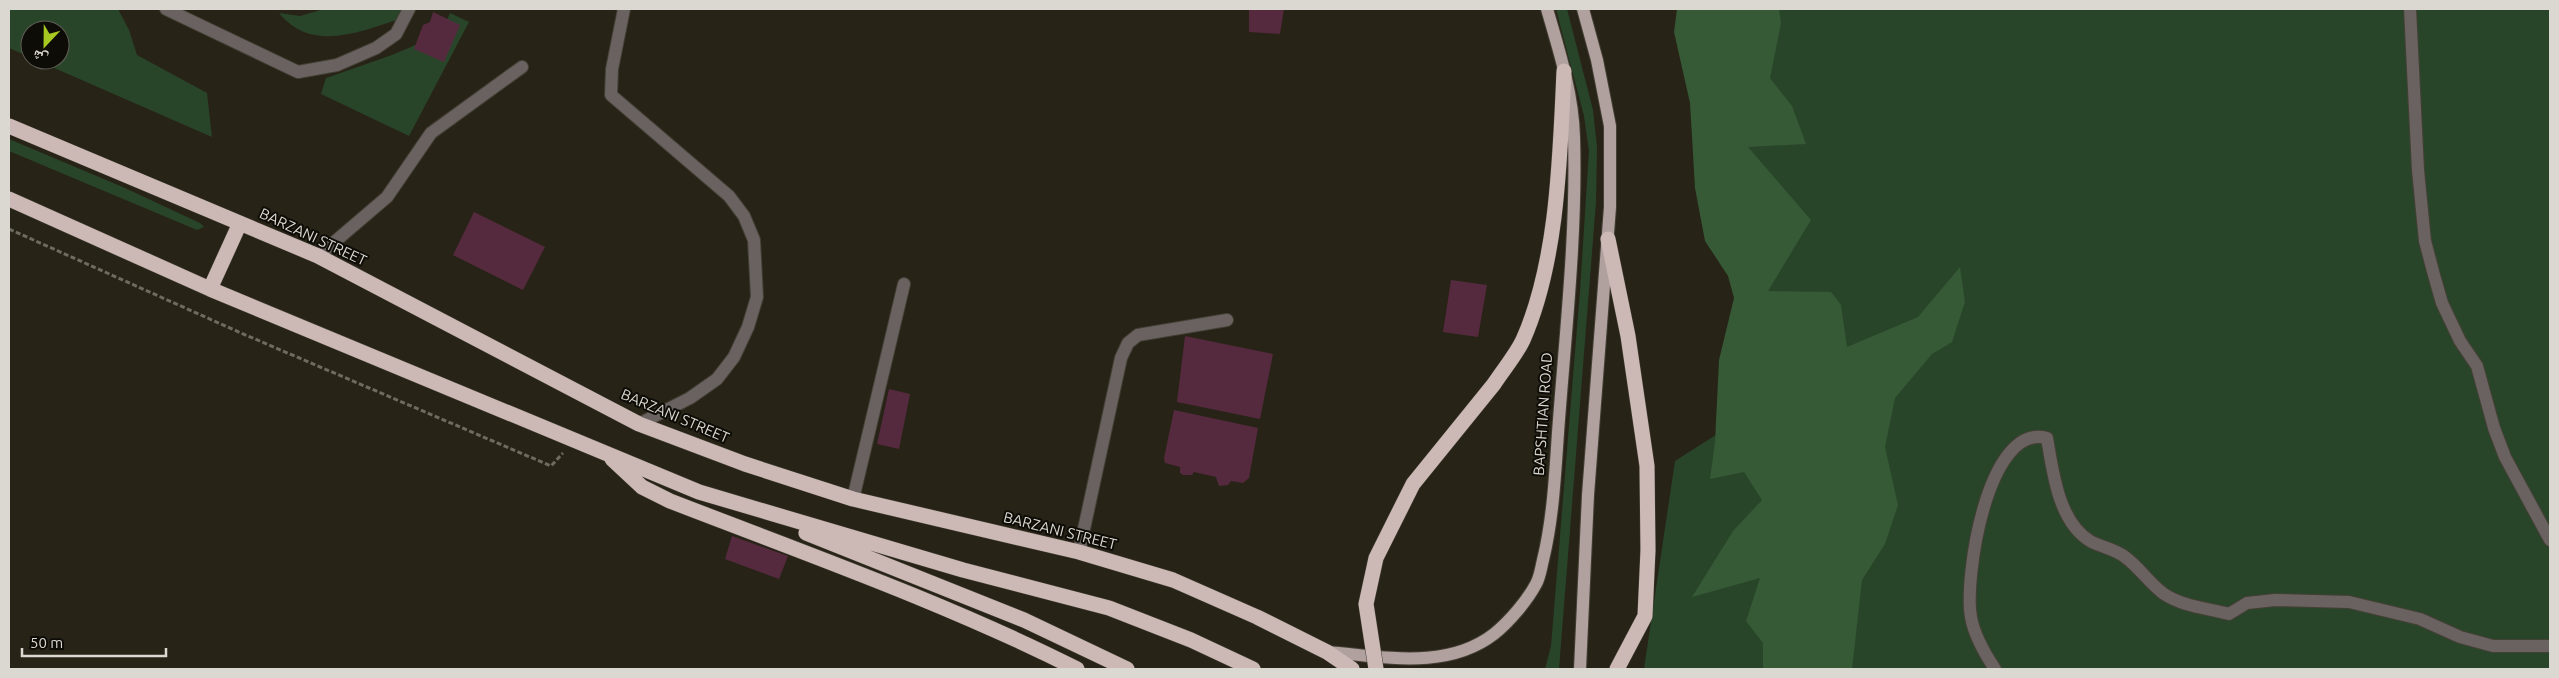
<svg xmlns="http://www.w3.org/2000/svg" width="2559" height="678" viewBox="0 0 2559 678" font-family="Ubuntu,'Noto Naskh Arabic',sans-serif">
<style>
.green{fill:#294529}
.forest{fill:#365936}
.building{fill:#562a3e}
.lines{fill:none;stroke-linecap:round;stroke-linejoin:round}
.minor-casing{stroke:#444035;stroke-width:14}
.major-casing{stroke:#444035;stroke-width:14}
.highway-casing{stroke:#444035;stroke-width:16}
.path{stroke:#6e6b61;stroke-width:3;stroke-dasharray:5 2.5;stroke-linecap:butt}
.minor{stroke:#696261;stroke-width:12}
.major{stroke:#b0a09e;stroke-width:12}
.highway{stroke:#ccb9b6;stroke-width:15}
.highway-bridge-casing{stroke:#444035;stroke-width:16;stroke-linecap:butt}
.highway-bridge{stroke:#ccb9b6;stroke-width:15}
.labels{text-anchor:middle;stroke-width:4;stroke-linejoin:round;paint-order:stroke}
.street-label{font-size:15px;fill:#dad8d0;stroke:#0e0c07}
</style>
<rect width="100%" height="100%" fill="#272317"/>
<path class="green" d="M9,9h109l11,21 8,25 70,38 5,44 -176,-77h24v-30h-30v27l-21,-9z
M324,9h80l-4,10c-42,13 -88,34 -121,-6l21,3z
M1556,9h11l26,101 4,37 -1,55 -37,467h-14l6,-23 29,-355 9,-140 -5,-35z
M1743,9h807v660h-906l31,-208 69,-44z
M450,13l19,9 -60,114 -88,-42 5,-16 66,-23 49,-21z
M9,139l116,49 75,35 4,4 -7,3 -188,-79z"/>
<path class="forest" d="M1677,9h102l2,14 -11,55 22,28 14,38 -58,3 63,73 -43,71 63,1 10,13 6,42 71,-30 42,-50 5,35 -13,40 -20,12 -37,44 -10,49 13,58 -13,39 -23,36 -10,89h-89v-26l-17,-22 14,-43 -68,19 41,-66 29,-31 -18,-28 -34,7 5,-37 4,-82 15,-62 -6,-22 -23,-35 -10,-53 -5,-85 -16,-71z"/>
<path class="building" d="M1249,9h35l-4,25 -31,-2z
M433,12l27,13 -16,37 -30,-13 9,-24 7,-3z
M474,212l71,35 -22,43 -70,-35z
M1451,280l36,5 -9,52 -35,-5z
M1185,336l88,18 -13,65 -83,-17z
M889,389l21,5 -11,55 -22,-5z
M1174,410l84,18 -9,50 -6,5 -12,-2 -3,4 -9,1 -3,-9 -22,-5 -2,3h-9l-3,-2v-6l-15,-4 -1,-5z
M732,536l56,20 -9,23 -54,-20z"/>
<g class="lines">
<defs>
<path id="minor" d="M166,9l132,63 39,-7 39,-17 20,-14 13,-25
M624,9l-12,60 -1,26 118,101 15,20 10,24 3,57 -9,30 -14,30 -17,22 -27,19 -51,26
M2410,9l8,161 7,71 9,34 8,28 18,38 17,25 17,62 11,29 45,83
M318,256l69,-59 44,-64 91,-66
M853,499l51,-215
M1079,552l42,-194 7,-15 10,-8 89,-15
M1995,669c-10,-15 -21,-34 -24,-52 -7,-38 16,-195 76,-179 6,34 11,83 43,103 11,6 25,8 35,16 14,10 25,27 39,37 20,13 43,14 65,20l18,-11 28,-3 74,2 71,17 40,18 33,9h57"/>
<path id="major" d="M1327,652c55,4 119,19 167,-18 15,-12 33,-33 42,-50 4,-7 5,-16 7,-24 10,-41 12,-84 15,-127 7,-97 19,-198 16,-296 -1,-43 -15,-87 -27,-128
M1580,669l8,-174 22,-288v-81l-13,-66 -14,-51"/>
<path id="highway" d="M9,126l309,130 321,168 106,40 108,35 226,53 94,28 84,37 70,35 25,17
M9,199l201,90 489,203 264,78 146,38 82,32 62,29
M1608,239l20,97 19,130 1,84 -3,66 -28,53
M210,289l30,-66
M1494,384c9,-14 22,-29 29,-44 35,-79 37,-184 41,-269
M612,459l30,28 28,14c137,53 276,102 407,168
M806,533l218,87 103,49"/>
</defs>
<use href="#minor" class="minor-casing"/>
<use href="#major" class="major-casing"/>
<use href="#highway" class="highway-casing"/>
<path class="path" d="M9,229l232,104 310,133 12,-13"/>
<use href="#minor" class="minor"/>
<use href="#major" class="major"/>
<use href="#highway" class="highway"/>
<defs>
<path id="highway-bridge" d="M1376,669l-10,-65 10,-46 37,-74 81,-100"/>
</defs>
<use href="#highway-bridge" class="highway-bridge-casing"/>
<use href="#highway-bridge" class="highway-bridge"/>
</g>
<g class="labels">
<g class="street-label">
<text transform="translate(313 237) rotate(25)" y="5">BARZANI STREET</text>
<text transform="translate(1543 414) rotate(-86)" y="5">BAPSHTIAN ROAD</text>
<text transform="translate(675 416) rotate(23)" y="5">BARZANI STREET</text>
<text transform="translate(1060 531) rotate(14)" y="5">BARZANI STREET</text>
</g>
</g>
<rect width="2559" height="678" fill="none" stroke="#dad8d0" stroke-width="20"/>
<g transform="translate(45 45) rotate(202)"><circle r="24" fill="#0e0c07" stroke="#605e57"/>
<path d="M0-4L9 19L0 12L-9 19Z" fill="#a6c820"/>
<text y="-8" font-size="14" font-weight="bold" text-anchor="middle" fill="#dad8d0">ش</text>
</g>
<path d="M22 648v8h144v-8" fill="none" stroke="#dad8d0" stroke-width="2.5"/>
<text x="30" y="648" font-size="15" fill="#dad8d0" stroke="#0e0c07" stroke-width="4" paint-order="stroke">50 m</text>
</svg>
